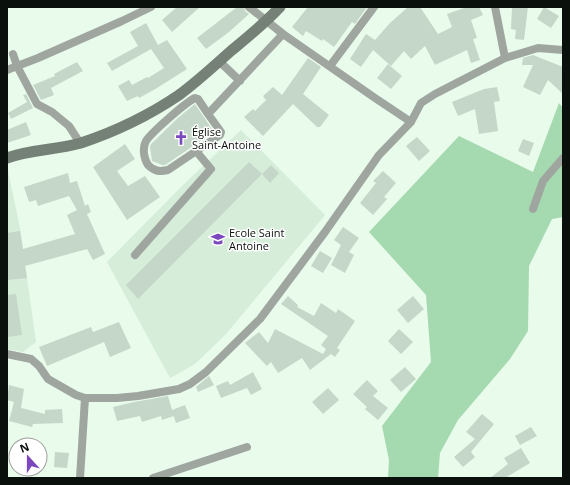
<svg xmlns="http://www.w3.org/2000/svg" width="570" height="485" viewBox="0 0 570 485" font-family="'Open Sans',sans-serif">
<style>
.built{fill:#d6edda}
.green{fill:#a5d9af}
.building{fill:#c5d7c8}
.lines{fill:none;stroke-linecap:round;stroke-linejoin:round}
.minor{stroke:#9fa6a0;stroke-width:8}
.secondary{stroke:#758077;stroke-width:11}
.labels{text-anchor:middle;stroke-width:3;stroke-linejoin:round;paint-order:stroke}
.poi-label{font-size:11px;fill:#0a100b;stroke:#fff;text-anchor:start}
</style>
<rect width="100%" height="100%" fill="#e9fbeb"/>
<path class="built" d="M241,130l84,85 -99,119 -31,30 -25,14 -63,-116 76,-77z
M7,166l13,62 16,114 -13,10 -16,-3z"/>
<path class="green" d="M559,103l4,5v109l-11,2 -23,47 -1,65 -18,28 -52,61 -18,33 -2,25h-50l1,-18 -7,-34 49,-64 -5,-67 -57,-63 90,-96 74,36z"/>
<path class="building" d="M177,7h23l-28,25 -10,-12z
M237,7h7l1,4 4,3 -20,18 -23,17 -9,-11z
M308,7h59l-12,17 -3,-2 -18,25 -11,-8 -1,2 -16,-10 -3,5 -11,-9z
M408,7h12l18,27 14,-7 -5,-13 20,-7h12l4,8 -12,5 6,18 -4,1 7,21 -9,3 -4,-13 -32,15 -10,-19 -14,13 -7,-8 -13,15 -18,-16 -12,17 -11,-8 16,-25 9,6 14,-16z
M512,7h16l-4,33 -9,-1 1,-9 -5,-1z
M544,7l15,9 -8,12 -14,-9z
M146,23l12,22 9,-5 20,29 -30,19 -18,10 -1,-2 -11,5 -9,-15 11,-6 3,5 15,-8 1,1 16,-10 -13,-19 -39,22 -5,-8 31,-17 -8,-14z
M533,55l30,12v27l-15,-14 -8,15 -17,-8 10,-22h-11l1,-7z
M308,58l13,9 -18,27 26,21 -9,12h-3l-24,-23 -30,32 -19,-19 9,-8 2,2 11,-11 -3,-4 10,-9 9,8z
M77,62l6,9 -32,17 3,7 -13,5 -8,-15 22,-9 -1,-2z
M388,64l14,12 -11,13 -14,-11z
M497,87l3,14 -6,1 4,29 -19,3 -4,-25 -17,7 -6,-14 32,-13z
M26,94l7,14 -22,11 -3,-6 19,-11 -4,-7z
M195,104l19,28 -49,33h-3l-10,-4 -2,-14 1,-3 28,-27z
M26,122l5,13 -24,8v-13z
M417,137l13,14 -11,10 -13,-15z
M523,139l11,4 -5,13 -11,-5z
M125,144l10,15 -18,12 11,15 17,-10 15,21 -33,23 -34,-53z
M249,162l13,12 -124,125 -12,-14z
M271,165l8,8 -9,10 -8,-9z
M383,171l13,12 -12,14 3,2 -14,16 -13,-12 16,-20 -3,-2z
M68,173l2,10 7,-2 8,25 3,-2 3,8 -4,2 18,40 -12,6 -6,-11 -62,17 2,12 -19,2 -1,-47 13,-2 3,18 52,-15 -8,-19 10,-5 -8,-14 -31,10 -2,-6 -7,2 -5,-15z
M343,227l16,11 -10,14 5,3 -9,18 -14,-8 10,-20 -7,-5z
M320,251l12,7 -9,15 -12,-7z
M16,294l6,41 -15,2v-42z
M288,296l10,9 -1,2 17,9 7,-13 15,10 2,-4 17,12 -18,27 3,2 -5,7 -4,-3 -21,16 -8,-12 -24,15 -7,-11 -4,4 -22,-23 14,-11 9,11 7,-14 48,25 3,-5 -5,-4 7,-9 -47,-32z
M413,296l11,13 -16,14 -11,-13z
M119,322l12,26 -21,9 -6,-15 -57,24 -8,-19 52,-20 2,5z
M399,329l14,13 -12,12 -13,-13z
M405,367l11,12 -15,13 -11,-12z
M253,372l9,17 -11,6 -4,-7 -26,10 -5,-12 12,-5 2,4z
M209,376l5,9 -16,7 -2,-5z
M367,380l11,11 -5,5 15,12 -10,12 -13,-11 2,-2 -14,-13z
M9,385l15,4 -3,19 24,6v-4l17,-1 1,14 -30,1 -1,3 -23,-6 5,-19 -7,-2z
M328,388l11,12 -16,14 -11,-12z
M168,396l4,14 13,-5 5,13 -14,5 -3,-9 1,2 -12,4 -1,-4 -19,6 -2,-6 -23,5 -4,-14 21,-5z
M482,414l12,10 -23,28 4,5 -12,10 -9,-10 21,-18 -9,-7z
M531,427l6,9 -17,9 -5,-9z
M521,448l9,15 -25,15h-15l18,-14 -4,-6z
M55,452l14,1 -2,15 -13,-1z"/>
<g class="lines">
<path class="minor" d="M249,7l34,27 92,64 36,24
M13,54l4,12 20,38 15,8 17,14 11,17
M505,58l33,-10 25,2
M220,62l20,19
M330,66l44,-59
M7,70l31,-12 84,-37 29,-14
M208,114l13,18 -1,3 -52,35c-9,2 -14,1 -20,-5 -4,-6 -6,-17 -2,-24 5,-8 40,-39 49,-43l3,1 10,15 75,-80
M533,209l10,-28 20,-23
M135,255l75,-85 1,-1 -15,-18
M7,354l24,5 8,7 9,13 28,16 9,3h32l21,-2 41,-7 11,-5 16,-12 54,-53 65,-87 54,-77 32,-33 10,-19 14,-9 70,-36 -10,-51
M80,478l5,-80
M153,478l94,-31"/>
<path class="secondary" d="M7,158c24,-9 50,-8 74,-15 33,-11 70,-29 98,-48 19,-14 36,-30 53,-45 17,-14 33,-27 48,-43"/>
</g>
<defs>
<symbol id="church-bare" viewBox="-9 -9 18 18"><path d="M-1.2-6h2.4v3.5h3.3v2.4h-3.3V6h-2.4V-.1h-3.3v-2.4h3.3Z" fill="#7b48bf" stroke="#fff" stroke-width="2.5" paint-order="stroke"/></symbol>
<symbol id="school-bare" viewBox="-9 -9 18 18"><path d="M0-5L7-2L0 1L-7-2ZM-4 1L0 2.5L4 1V4Q0 6-4 4Z" fill="#7b48bf" stroke="#fff" stroke-width="2.5" paint-order="stroke"/></symbol>
</defs>
<g fill-rule="evenodd">
<use href="#church-bare" x="171" y="128" width="20" height="20"/>
<use href="#school-bare" x="208" y="229" width="20" height="20"/>
</g>
<g class="labels">
<g class="poi-label">
<text x="192" y="136">Église<tspan x="192" dy="13">Saint-Antoine</tspan></text>
<text x="229" y="237">Ecole Saint<tspan x="229" dy="13">Antoine</tspan></text>
</g>
</g>
<rect width="570" height="485" fill="none" stroke="#0a100b" stroke-width="16"/>
<g transform="translate(28 457) rotate(339)"><circle r="19" fill="#ffffff" stroke="#9d9f9d"/>
<path d="M0-3L7 15L0 10L-7 15Z" fill="#7b48bf"/>
<text y="-6" font-size="11" font-weight="bold" text-anchor="middle" fill="#0a100b">N</text>
</g>
</svg>
